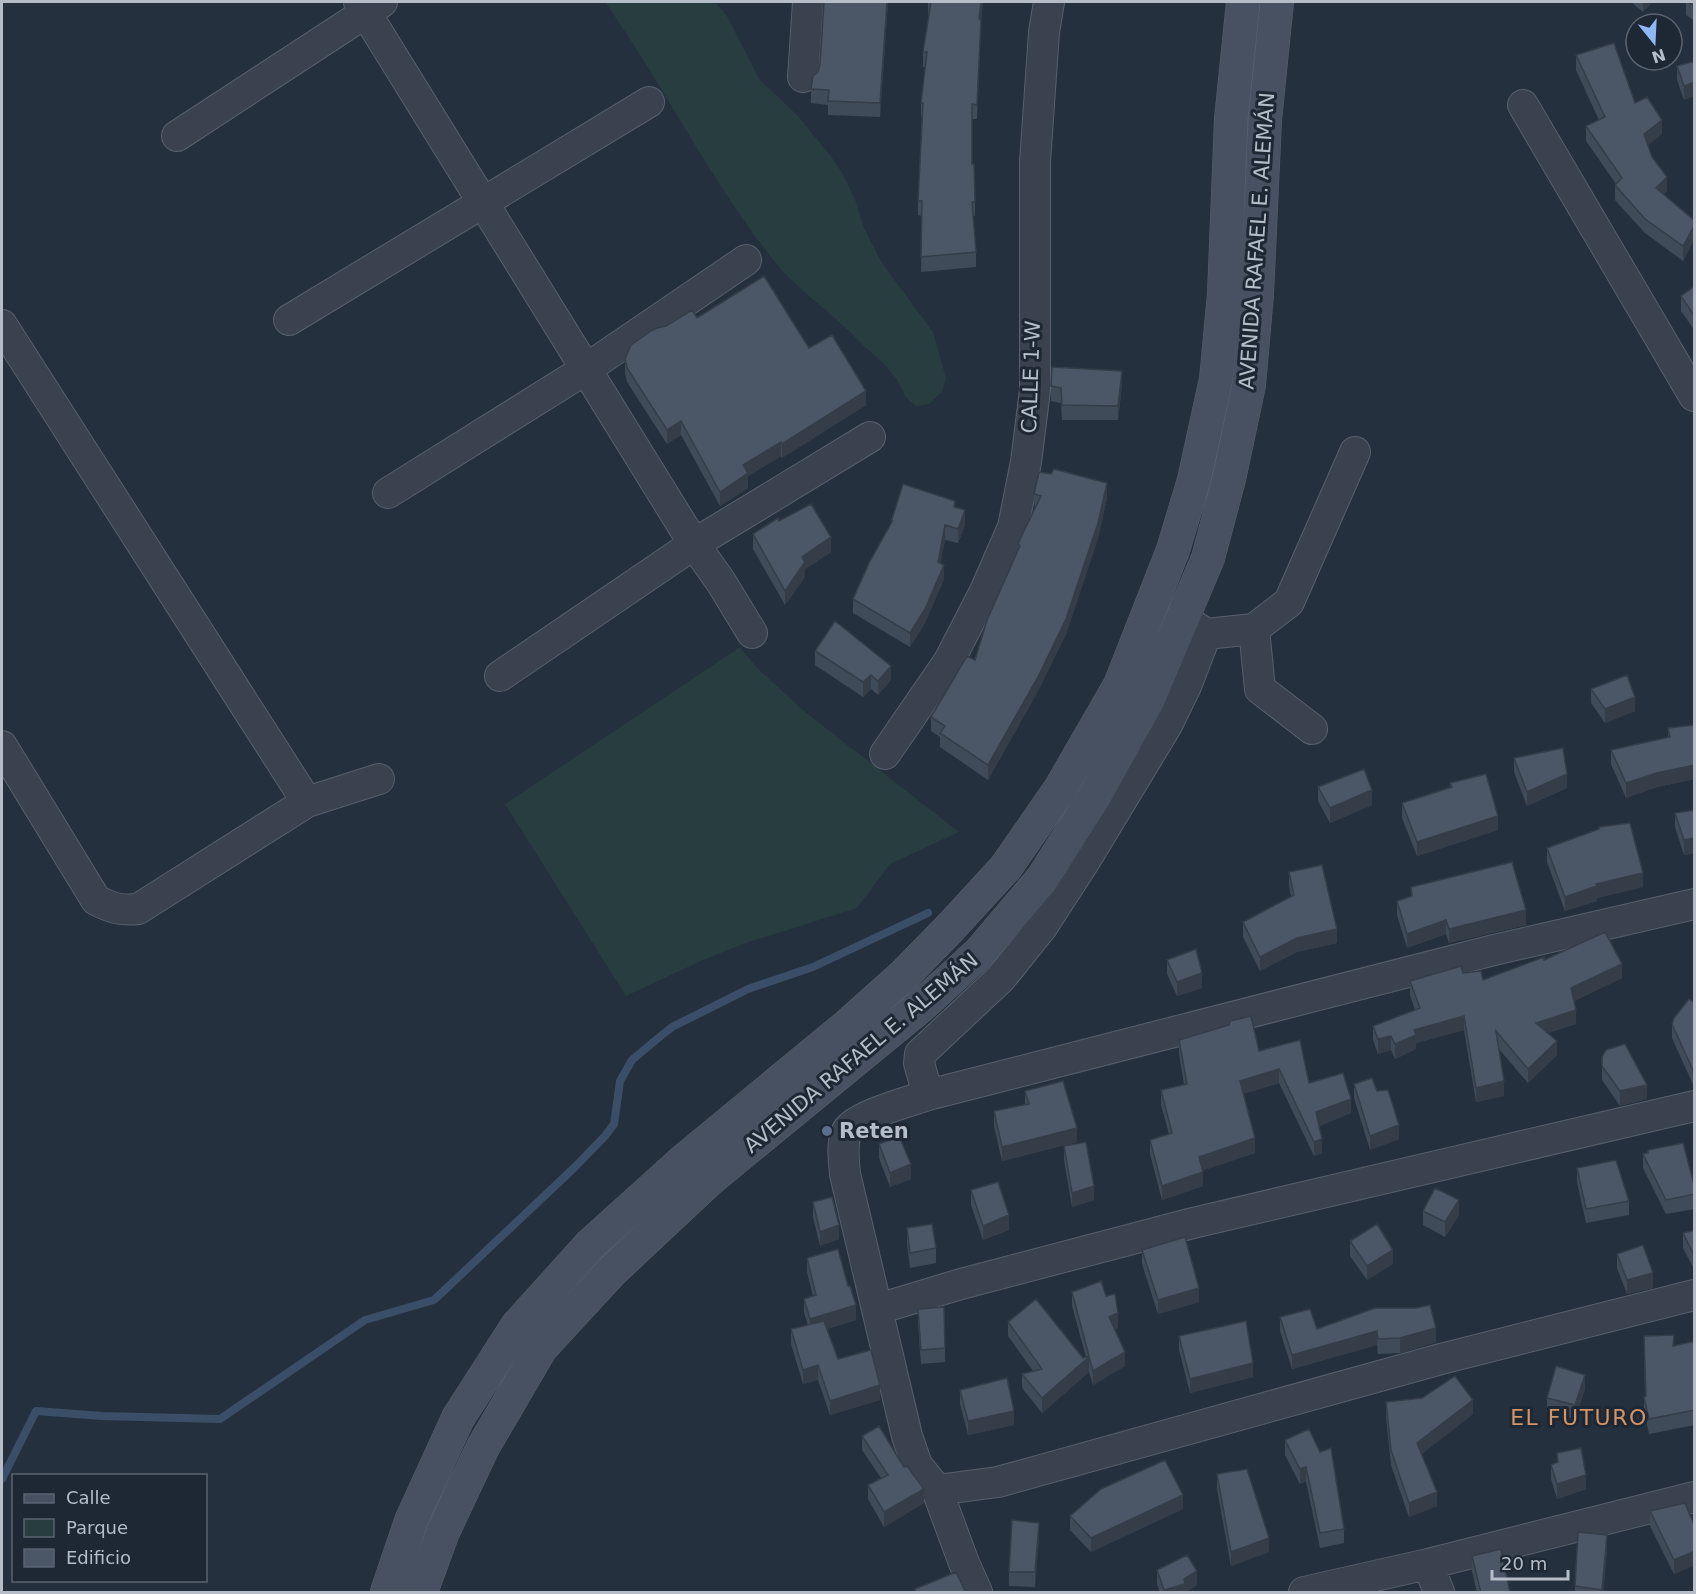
<svg xmlns="http://www.w3.org/2000/svg" width="1696" height="1594" viewBox="0 0 1696 1594" font-family="'DejaVu Sans',sans-serif">
<style>
.green{fill:#273d3f}
.lines{fill:none;stroke-linecap:round;stroke-linejoin:round}
.stream{stroke:#3b4e67;stroke-width:8}
.street-casing{stroke:#57606c;stroke-width:32}
.secondary-casing{stroke:#57606c;stroke-width:34}
.street{stroke:#39424e;stroke-width:30}
.secondary{stroke:#475161;stroke-width:33}
.wall{fill:#404b59}
.shaded-wall{fill:#343d48}
.building{fill:#4b5767;stroke:#343d48;stroke-width:1.5}
.service-dot{fill:#5c6f8a;stroke:#1e2734;stroke-width:2}
.labels{text-anchor:middle;stroke-width:6;stroke-linejoin:round;paint-order:stroke}
.street-label{font-size:21px;fill:#b5bdc9;stroke:#1e2734}
.poi-label{font-size:21px;font-weight:bold;fill:#b5bdc9;stroke:#1e2734;text-anchor:start}
.neighbourhood-label{font-size:22px;letter-spacing:1.5px;fill:#d39567;stroke:#1e2734}
</style>
<rect width="100%" height="100%" fill="#25303e"/>
<path class="green" d="M605,2h110l12,14 32,63 39,37 32,39 13,19 13,28 8,26 18,35 51,69 13,46 -4,14 -13,12 -13,2c-16,-12 -11,-15 -21,-29 -9,-13 -24,-24 -35,-35 -27,-29 -61,-50 -86,-81 -64,-81 -110,-175 -169,-259z
M740,647l17,21 47,43 155,121 -69,32 -33,44 -114,36 -40,16 -77,36 -121,-192z"/>
<g class="lines">
<path class="stream" d="M2,1479l34,-68 66,5 118,3 145,-99 69,-20 141,-133 30,-31 9,-12 6,-43 12,-21 19,-16 21,-17 76,-38 65,-22 115,-54"/>
<defs>
<path id="street" d="M359,2l335,542 27,38 31,51
M803,77l5,-75
M1523,105l171,291
M177,136l205,-134
M289,320l360,-218
M2,325l305,477
M388,493l198,-124 160,-109
M1190,623l16,11 48,-5 35,-27 66,-150
M1254,629l6,60 52,40
M500,676l194,-132 176,-107
M2,746l94,154c15,8 26,11 42,9l169,-107 72,-23
M885,754l64,-93 37,-72 27,-62 13,-65 9,-72v-228l9,-130 5,-30
M928,1095l-9,-32 1,-9 81,-76 41,-51 44,-68 81,-134 19,-39 20,-52
M878,1309l83,-25 232,-61 501,-117
M937,1490l61,-8 443,-123 253,-64
M1428,1564l11,28
M977,1592l-13,-29 -27,-73 -20,-25 -10,-29 -62,-262c-1,-14 -4,-30 2,-43 7,-15 64,-30 81,-36l566,-145 200,-46
M1304,1592l124,-28 266,-67"/>
<path id="secondary" d="M387,1592l24,-71 47,-103 59,-92 74,-82 92,-83 165,-136 56,-50 46,-47 56,-61 54,-78 60,-104 53,-135 21,-70 22,-101 8,-85 7,-175 12,-117
M421,1592l22,-60 40,-85 58,-99 71,-77 97,-91 213,-175 58,-53 62,-73 52,-82 54,-97 60,-142 21,-79 20,-94 8,-91 8,-174 12,-118"/>
</defs>
<use href="#street" class="street-casing"/>
<use href="#secondary" class="secondary-casing"/>
<use href="#street" class="street"/>
<use href="#secondary" class="secondary"/>
</g>
<path class="wall" d="M888,2l-8,115 -52,-2v-10l-17,-2v-14l9,-25z
M928,2h55l-2,18 -4,99h-5v45l3,38v14h-2l3,36v15l-55,5 1,-56 -4,-1v-14l4,-84h-1v-14l5,-36h-3v-15l6,-38h-1z
M1631,2h21l-9,10z
M1686,2h9v19l-9,-6z
M1576,55l59,48 27,31 -14,11 4,12 15,34 -3,3 31,27v17l-12,23 -38,-28 -30,-33v-15l1,-1 -30,-43v-15l13,-6 -23,-50z
M1695,61l-11,39 -7,-20v-14z
M1695,286v45l-14,-20v-15z
M697,318l112,30 57,57 -84,53 -1,-2 -33,20v12l-28,18 -39,-71 -14,9 -40,-62 -2,-9v-14l41,-33z
M1122,385l-4,35h-56l-1,-17 -10,-2v-15z
M1034,494l73,4 -9,40 -32,96 -27,55 -51,91 -48,-33v-10l-9,-6v-14l44,-57 43,-109v-7l17,-35z
M955,507l10,18 -7,18 -13,-3 -5,23 4,16 -19,44 -15,24 -57,-34v-14z
M779,521l52,31 -26,17v8l-20,28 -32,-56v-15z
M815,651l76,29 -13,15 -7,-6 -8,8 -48,-32z
M1591,689l44,22 -30,12 -14,-20z
M1695,725v54l-38,8 -31,11 -15,-34v-14l57,-13v-9z
M1514,758l53,30 -40,18 -13,-34z
M1450,783l48,47 -81,26 -15,-38v-15l48,-16z
M1318,787l54,18 -42,18 -12,-22z
M1695,810v43l-11,2 -9,-28v-14z
M1547,848l96,39 -46,11v3l-32,10 -18,-49z
M1289,872l48,71 -40,9 -37,19 -17,-34v-15l48,-26 -2,-10z
M1411,887l115,38 -77,18 -3,-9 -39,14 -10,-33v-14l14,-4z
M1167,960l35,28 -25,8 -10,-22z
M1544,960l78,18 -48,23 2,23 -28,9 9,22 -29,28 -30,-35 6,48 -28,6 -12,-72 -48,13v6l-21,10 -4,-9 -13,4 -5,-14v-14l42,-16 -5,-15v-14l53,-8 20,7z
M1695,1003v86l-23,-51v-14z
M1179,1040l80,11 50,32 42,30 -32,13 3,27 -8,3 -35,-73 -36,11 12,59 -53,17 1,16 -41,14 -12,-46v-14l19,-6 -8,-29v-15l23,-6 -5,-30z
M1602,1057l45,42 -27,7 -18,-26z
M1354,1084l23,7 22,48 -29,11 -16,-52z
M1025,1091l52,51 -75,19 -8,-35v-15l31,-7z
M879,1144l32,35 -21,8 -11,-29z
M1064,1146l30,54 -22,7 -8,-47z
M1648,1150l47,38v21l-29,5 -23,-46v-14l5,-1z
M1577,1168l52,33v14l-43,8 -9,-41z
M971,1190l38,40 -26,10 -12,-35z
M813,1202l26,37 -19,7 -7,-29z
M1423,1211l36,4 -14,22 -22,-12z
M907,1228l29,20v15l-26,5 -3,-25z
M1695,1230v41l-12,-23v-15z
M1350,1241l43,23 -26,16 -17,-24z
M1142,1250l57,52 -41,12 -16,-50z
M1617,1254l36,34 -26,6 -10,-26z
M807,1258l49,62 -29,9 11,30 42,41 -50,15 -12,-35 -15,4 -12,-40v-15l17,-4 -4,-12v-14l9,-3 -6,-24z
M1072,1292l46,36 -3,1 10,37 -32,19 -4,-13 -47,41 -20,-25v-14l11,-3 -25,-35v-14l75,36 3,-1 -14,-51z
M918,1309l27,39v14l-24,2 -3,-41z
M1280,1317l37,12 119,13 -36,11 -22,1 -1,-9 -85,24 -12,-38z
M1179,1336l74,41 -63,16 -11,-43z
M1644,1336l29,10 22,-5v84l-46,9 -5,-23v-14h1z
M1585,1389l-10,30 -28,-6v-15z
M960,1390l54,35 -46,10 -8,-31z
M1386,1402l87,12 -52,40 16,52 -28,11 -18,-52 -5,-48z
M862,1436l42,31 20,36 -40,24 -16,-28v-14l13,-7 -19,-28z
M1285,1440l35,12 24,77v14l-24,5 -14,-67 -6,3 -15,-29z
M1557,1453l29,36 -29,10 -6,-20v-14l6,-2z
M1217,1474l52,78 -38,14 -14,-77z
M1183,1509l-92,43 -21,-22v-14z
M1650,1511l45,16v38l-21,9 -24,-48z
M1039,1537l-4,50 -26,-1v-14z
M1607,1549l-4,44h-28v-7z
M1472,1556l38,37h-33l-5,-22z
M1157,1570l40,15 -12,8h-25l-3,-9z"/>
<path class="shaded-wall" d="M887,2h1l-8,115v-14z
M981,2h2l-2,18 -4,99 2,-100z
M1643,2h9l-9,10z
M1695,82v14l-11,4v-14z
M1662,120v14l-18,14v-14z
M1667,177v14l-11,11v-14z
M1695,224v14l-12,23v-15z
M1122,371v14l-4,35v-14z
M866,391v14l-84,53v-14z
M681,421v14l-14,9v-14z
M781,442v14l-33,20v12l-28,18v-14l23,-27z
M1107,483v15l-9,40 -32,96 -27,55 -51,91v-15z
M965,510v15l-7,18v-14z
M945,525v15l-7,36v-14z
M831,537v15l-26,17v8l-20,28v-14l17,-34z
M944,565v14l-19,44 -15,24v-14z
M891,666v14l-13,15v-14z
M871,675v14l-8,8v-15z
M1635,697v14l-30,12v-14z
M1695,765v14l-38,8 -31,11v-15l31,-10z
M1567,774v14l-40,18v-14z
M1372,790v15l-42,18v-15z
M1498,816v14l-81,26v-14z
M1695,838v15l-11,2v-15z
M1643,873v14l-46,11v3l-32,10v-14l31,-13z
M1526,910v15l-77,18v-14z
M1446,920v14l-39,14v-14z
M1337,929v14l-40,9 -37,19v-14l37,-19z
M1622,964v14l-51,25v-15z
M1202,973v15l-25,8v-14z
M1576,1010v14l-40,13v-14z
M1464,1016v14l-48,13v6l-21,10v-15l19,-14z
M1391,1036v14l-13,4v-15z
M1557,1041v14l-29,28v-14z
M1279,1069v14l-39,12v-14z
M1504,1081v15l-28,6v-14z
M1647,1085v14l-27,7v-15z
M1351,1099v14l-35,14v-15z
M1399,1125v14l-29,11v-14z
M1077,1128v14l-75,19v-14z
M1255,1138v15l-56,19v-15z
M1322,1139v14l-8,3v-14z
M911,1164v15l-21,8v-14z
M1203,1172v14l-41,14v-14z
M1094,1186v14l-22,7v-14z
M1459,1200v15l-14,22v-15z
M1009,1215v15l-26,10v-14z
M839,1225v14l-19,7v-14z
M1393,1250v14l-26,16v-14z
M1653,1273v15l-26,6v-14z
M1199,1288v14l-41,12v-14z
M856,1305v15l-46,14v-15z
M1118,1313v15l-9,3v-14z
M1436,1328v14l-36,11v-15z
M1377,1331v14l-85,24v-14z
M1125,1352v14l-32,19v-14z
M1089,1357v15l-47,41v-15z
M1253,1363v14l-63,16v-14z
M818,1365v15l-15,4v-14z
M1585,1375v14l-10,30v-14z
M880,1385v15l-50,15v-14z
M1473,1400v14l-56,44v-15z
M1014,1411v14l-46,10v-14z
M1306,1467v14l-6,3v-15z
M1586,1475v14l-29,10v-15z
M924,1489v14l-40,24v-15z
M1437,1492v14l-28,11v-14z
M1183,1495v14l-92,43v-14z
M1039,1523v14l-4,50v-15z
M1607,1535v14l-4,44h-1z
M1269,1538v14l-38,14v-14z
M1695,1551v14l-21,9v-14z
M1197,1571v14l-12,8h-21v-3z"/>
<path class="building" d="M824,2h63l-7,101 -52,-2 1,-11 -18,-1 2,-13 5,-4 2,-8z
M931,2h50l-2,17 2,1 -4,85 -5,-1v60h2l1,38h-3l4,50 -55,5 1,-56h-4l5,-98h-2l6,-51h-4z
M1687,2h8v4z
M1614,43l21,60 12,-6 15,23 -18,14 8,23 15,20 -11,11 39,33v3l-12,22 -38,-27 -30,-34 7,-7 -36,-52 19,-9 -29,-62z
M1695,61v21l-11,4 -7,-20z
M764,276l45,72 23,-13 34,56 -84,53 -1,-2 -38,23 5,8 -28,19 -39,-71 -14,9 -40,-62 -2,-9 6,-14 20,-14 6,-3 9,-2 26,-16 5,8z
M1695,286v31l-14,-21z
M1052,367l70,4 -4,35 -56,-1 -1,-17 -10,-2z
M1054,469l53,14 -9,40 -32,96 -27,56 -51,90 -48,-32 5,-7 -14,-9 36,-61 8,4 12,-40 33,-74 -2,-2 5,-11 18,-37 -7,-2 5,-22 12,2z
M903,484l52,17 -1,6 11,3 -7,19 -13,-4 -7,37 6,3 -19,44 -15,24 -57,-34 16,-36 24,-43 -2,2z
M811,504l20,33 -29,20 3,5 -20,29 -32,-57 25,-16 1,3z
M835,621l56,45 -13,15 -7,-6 -8,7 -48,-31z
M1627,675l8,22 -30,12 -14,-20z
M1695,725v40l-38,8 -31,10 -15,-33 59,-13 -2,-9z
M1563,748l4,26 -40,18 -13,-34z
M1364,769l8,21 -42,18 -12,-21z
M1486,774l12,42 -81,26 -15,-39 50,-16 -2,-4z
M1695,810v28l-11,2 -9,-27z
M1630,823l13,50 -47,11 1,2 -32,11 -18,-49 52,-19v-2z
M1512,862l14,48 -77,19 -3,-9 -39,14 -10,-33 15,-5 -1,-9z
M1322,865l15,64 -40,9 -37,19 -17,-35 51,-27 -5,-23z
M1605,932l17,32 -51,24 5,22 -40,13 21,18 -29,28 -32,-38 8,50 -28,7 -12,-72 -50,14 2,5 -21,9 -4,-8 -13,3 -5,-13 47,-18 -10,-27 51,-15 2,7 18,-2 2,9 61,-23v3z
M1196,949l6,24 -25,9 -10,-22z
M1689,999l6,4v72l-23,-51 2,-6z
M1251,1016l8,35 41,-11 9,43 34,-10 8,26 -35,13 6,27 -8,3 -35,-73 -39,12 15,57 -56,19 4,15 -41,14 -12,-46 22,-7 -11,-43 26,-6 -8,-44 50,-15 1,-4z
M1625,1044l22,41 -27,6 -18,-25v-9l4,-7z
M1372,1078l5,13 11,-1 11,35 -29,11 -16,-52z
M1063,1081l14,47 -75,19 -8,-36 35,-7 -4,-13z
M899,1136l12,28 -21,9 -11,-29z
M1086,1142l8,44 -22,7 -8,-47z
M1683,1143l12,45v6l-29,6 -23,-46 5,-1v-3z
M1616,1160l13,41 -43,8 -9,-41z
M998,1182l11,33 -26,11 -12,-36z
M1435,1188l24,12 -14,22 -22,-11z
M832,1197l7,28 -19,7 -7,-30z
M932,1224l4,24 -26,5 -3,-25z
M1377,1224l16,26 -26,16 -17,-25z
M1695,1230v27l-12,-24z
M1185,1237l14,51 -41,12 -16,-50z
M1643,1245l10,28 -26,7 -10,-26z
M838,1249l10,37h2l6,19 -46,14 -6,-20 12,-4 -9,-37z
M1101,1281l5,15 9,-2 3,19 -9,4 16,35 -32,19 -4,-14 -47,41 -20,-24 20,-5 -34,-47 28,-23 47,59 6,-2 -17,-64z
M1430,1305l6,23 -36,10 -22,1 -1,-8 -85,24 -12,-38 30,-8 7,20 58,-21h41z
M944,1307l1,41 -24,2 -3,-41z
M824,1321l14,38 33,-9 9,35 -50,16 -12,-36 -15,5 -12,-41z
M1246,1321l7,42 -63,16 -11,-43z
M1674,1335l-1,11 22,-5v69l-46,9 -5,-22 2,-1 -2,-60z
M1556,1366l29,9 -10,30 -28,-7z
M1455,1376l18,24 -56,43 20,49 -28,11 -18,-53 -5,-48 36,-4z
M1007,1378l7,33 -46,10 -8,-31z
M879,1426l25,41 3,-1 17,23 -40,23 -16,-27 20,-10 -26,-39z
M1309,1429l11,23 11,-4 13,81 -24,4 -14,-66 -6,2 -15,-29z
M1581,1448l5,27 -29,9 -6,-19 7,-3 -1,-9z
M1165,1460l18,35 -92,43 -21,-22 31,-27z
M1247,1469l22,69 -38,14 -14,-78z
M1685,1503l10,24v24l-21,9 -24,-49z
M1012,1520l27,3 -4,49h-26z
M1578,1532l29,3 -5,55 -27,-4z
M1501,1549l9,44h-29l-9,-37z
M1187,1555l10,16 -13,8 1,5 -21,6 -7,-20z
M956,1572l10,21h-50l-1,-4z"/>
<circle class="service-dot" cx="827" cy="1131" r="6"/>
<g class="labels">
<g class="street-label">
<text transform="translate(1257 241) rotate(-86)" y="7">AVENIDA RAFAEL E. ALEMÁN</text>
<text transform="translate(1031 377) rotate(-88)" y="7">CALLE 1-W</text>
<text transform="translate(861 1053) rotate(-40)" y="7">AVENIDA RAFAEL E. ALEMÁN</text>
</g>
<g class="poi-label">
<text x="839" y="1138">Reten</text>
</g>
<g class="neighbourhood-label">
<text x="1579" y="1425">EL FUTURO</text>
</g>
</g>
<rect width="1696" height="1594" fill="none" stroke="#b5bdc9" stroke-width="6"/>
<rect x="12" y="1474" width="195" height="108" fill="#1e2734" stroke="#5a6370" stroke-width="1.5"/>
<rect x="24" y="1494" width="30" height="9" fill="#475161" stroke="#5a6370" stroke-width="1.5"/>
<text x="66" y="1504" font-size="18" fill="#b5bdc9">Calle</text>
<rect x="24" y="1519" width="30" height="18" fill="#273d3f" stroke="#5a6370" stroke-width="1.5"/>
<text x="66" y="1534" font-size="18" fill="#b5bdc9">Parque</text>
<rect x="24" y="1549" width="30" height="18" fill="#4b5767" stroke="#5a6370" stroke-width="1.5"/>
<text x="66" y="1564" font-size="18" fill="#b5bdc9">Edificio</text>
<g transform="translate(1654 42) rotate(162)"><circle r="28" fill="#1e2734" stroke="#5a6370" stroke-width="1.5"/>
<path d="M0-4.5L10 22L0 15L-10 22Z" fill="#8eb7f5"/>
<text y="-9" font-size="16" font-weight="bold" text-anchor="middle" fill="#b5bdc9">N</text>
</g>
<path d="M1492 1570v9h76v-9" fill="none" stroke="#b5bdc9" stroke-width="3"/>
<text x="1501" y="1570" font-size="18" fill="#b5bdc9" stroke="#1e2734" stroke-width="4.5" paint-order="stroke">20 m</text>
</svg>
